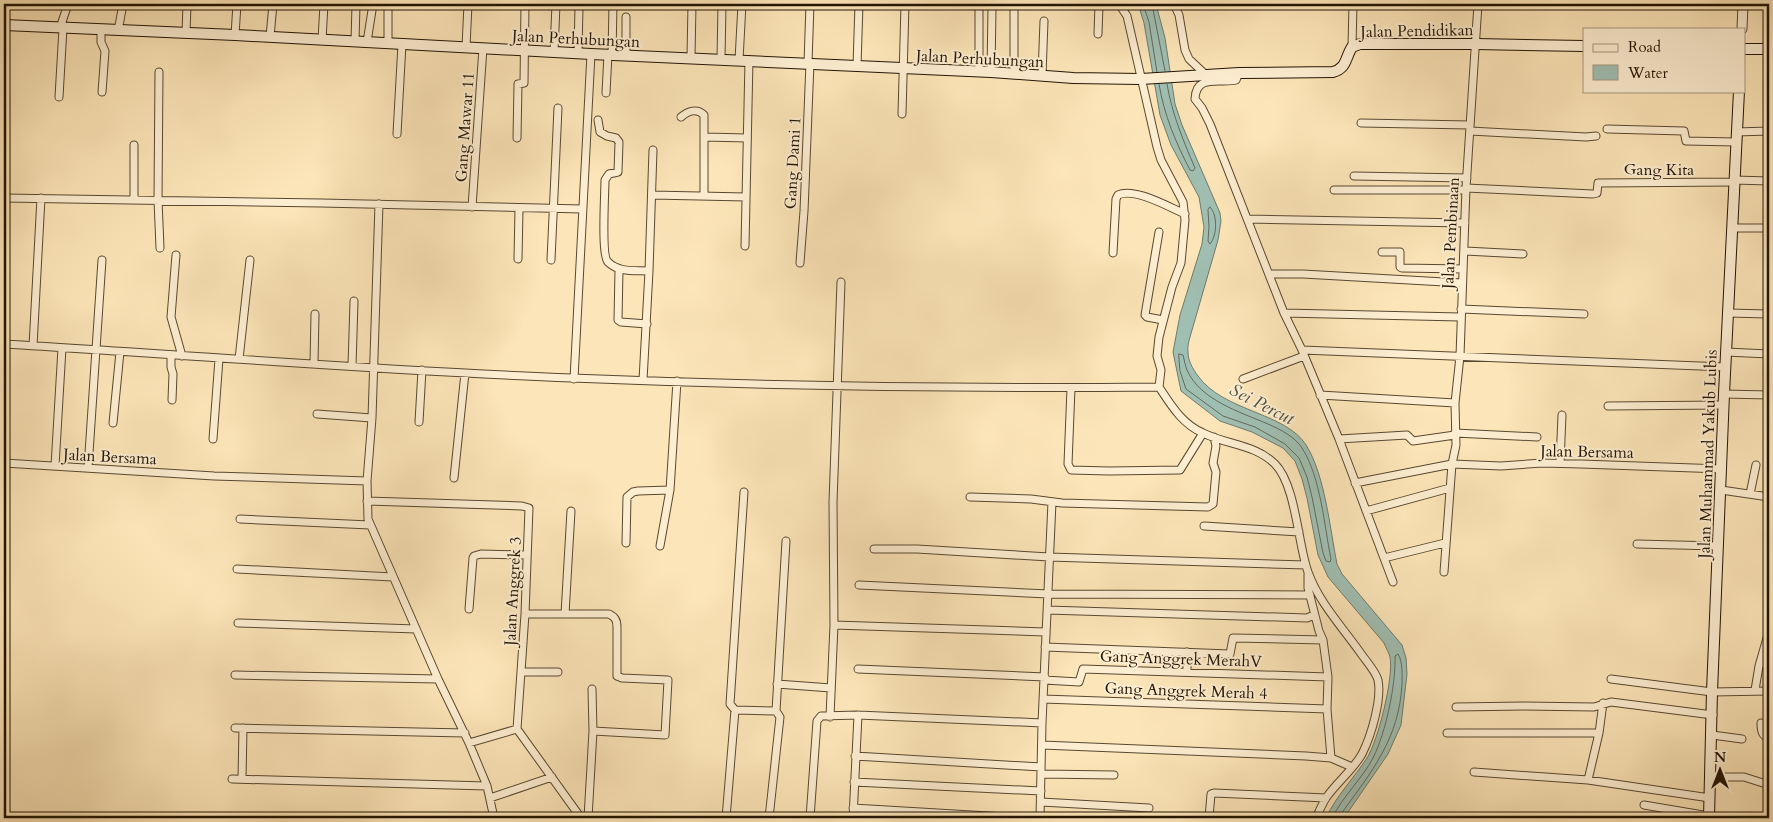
<svg xmlns="http://www.w3.org/2000/svg" width="1773" height="822" viewBox="0 0 1773 822" font-family="Cardo,serif">
<style>
.water{fill:#a0bfb3;stroke:#6e7b6d}
.lines{fill:none;stroke-linecap:round;stroke-linejoin:round}
.shore{stroke:#626a5b;stroke-width:1}
.minor-casing{stroke:#594830;stroke-width:9}
.tertiary-casing{stroke:#594830;stroke-width:11}
.secondary-casing{stroke:#231403;stroke-width:12}
.minor{stroke:#fdeed1;stroke-width:7}
.tertiary{stroke:#fdeed1;stroke-width:9}
.secondary{stroke:#fdeed1;stroke-width:10}
.labels{text-anchor:middle;stroke-width:4;stroke-linejoin:round;paint-order:stroke}
.street-label{font-size:16px;fill:#231403;stroke:#fdeed1}
.water-label{font-size:18px;font-style:italic;fill:#4f5041;stroke:#fdeed1}
</style>
<rect width="100%" height="100%" fill="#fce5b8"/>
<filter id="stains"><feTurbulence type="fractalNoise" baseFrequency=".004" numOctaves="4"/><feColorMatrix values="0 0 0 0 .2 0 0 0 0 .09 0 0 0 0 .02 0 0 0 .5 -.17"/></filter>
<radialGradient id="worn" r=".72"><stop offset=".6" stop-color="#630" stop-opacity="0"/><stop offset="1" stop-color="#630" stop-opacity=".3"/></radialGradient>
<path class="water" d="M1138,4h18l9,34 10,66 7,21 38,88 1,8 -3,19 -28,97c-1,4 -3,10 -2,15 0,9 5,17 10,24 26,36 87,36 108,69 19,30 24,84 31,119l5,10 60,71 4,13 1,16 -6,51 -13,29 -44,64h-18c10,-22 28,-40 41,-60 11,-17 27,-81 23,-101 -1,-4 -4,-9 -6,-14l-56,-66 -10,-22 -11,-57 -5,-19 -7,-18 -12,-13 -31,-16 -32,-11 -39,-30 -8,-39 7,-37 22,-71 2,-17 -5,-30 -28,-52 -11,-30 -16,-92z"/>
<g class="lines">
<path class="shore" d="M1143,4l6,18 8,50
M1152,4l13,67
M1159,84c5,31 17,59 31,86l3,1 2,-3c-12,-28 -23,-54 -28,-84
M1210,207c8,8 7,29 0,37l-2,-3 1,-15 -1,-16z
M1179,354l4,1c1,4 2,10 4,15 13,30 53,42 81,54 13,6 26,12 34,24 19,30 22,77 29,111l-1,3 -4,-1 -3,-8 -11,-56 -5,-20 -8,-19 -14,-14 -30,-17 -32,-11 -37,-27 -6,-18z
M1332,818c11,-22 30,-39 41,-60 13,-26 23,-74 22,-102l3,-2c5,8 4,21 4,30 -3,55 -30,87 -61,130l-1,4"/>
<defs>
<path id="minor" d="M388,4v39
M979,4v67
M1174,4l5,11 6,35 4,9 17,16
M626,17v38
M60,28l8,-24
M101,31v11l4,9 -3,41
M118,31l5,-27
M186,33l1,-29
M1098,34l1,-30
M235,35l2,-31
M270,37l3,-33
M322,40l2,-36
M355,42l1,-38
M367,42l6,-38
M466,47l2,-43
M1352,47l1,-43
M554,52l2,-48
M578,53l1,-46
M612,55l1,-51
M691,57l1,-53
M721,59l1,-55
M739,60l3,-56
M808,63l2,-59
M857,66l2,-62
M159,72l-1,128 2,48
M991,72l1,-64
M1014,73v-69
M1239,73l-3,7c-15,4 -40,-7 -41,19l7,9 8,16 74,189 18,37 37,89 54,143
M1042,75l2,-54
M606,93l2,-39
M59,97l4,-69
M902,114l3,-110
M681,117c7,-6 16,-9 23,-2v81
M598,120l2,12 7,4 9,2 3,4 -1,30 -9,2 -4,6c0,13 -4,76 3,82 11,11 27,8 41,9l4,-121
M1361,123l109,2
M1607,129l77,2 2,10 49,1
M1470,131l116,6 10,-1
M1736,132l33,-1
M397,134l5,-90
M705,137l42,1
M517,138l1,-54 6,-1 1,-79
M134,145v55
M1354,176l113,2
M1734,180l35,1
M1466,188l127,6 4,-1 1,-10 136,-1
M1334,190h132
M652,195l94,2
M4,198l317,5 261,6
M379,204l-7,214 -5,63 1,38 70,160 31,64 18,43 7,32
M472,207l11,-159
M1248,219l217,4
M1732,228h37
M1159,232l-14,83 2,2 16,3
M745,246l4,-186
M1465,251l58,3
M1382,252h18v15l2,1 61,1
M1113,253l3,-54 2,-4c16,-8 51,12 67,19
M176,255l-5,62 11,39
M518,259l1,-50
M551,260l7,-152
M800,263l4,-52 6,-148
M619,270l-1,50 3,2 26,2
M1270,274h33l159,9
M1461,309l123,5
M1284,313l176,4
M1728,313l41,1
M4,344c189,11 378,27 568,34 195,8 391,11 587,9l2,-17 -4,-14 2,-19 13,-50 9,-24 4,-43 -2,-18 -22,-42 -4,-13 -30,-131 -8,-12
M33,346l8,-148
M1302,350l423,17
M1726,352l43,2
M171,356v11l2,7 -1,26
M239,359l11,-99
M314,364l1,-50
M352,366l2,-65
M574,379l17,-325
M1243,379l61,-23
M643,380l6,-109
M1159,387c12,18 23,37 44,46 24,12 52,11 72,31 21,21 23,81 33,108 11,31 36,57 54,83 5,7 14,17 16,25 4,20 -7,56 -16,74 -9,16 -25,28 -36,44 -4,6 -7,14 -10,20
M1071,388l-3,76 3,6 38,1 71,-1 23,-37
M1724,394l45,1
M1320,395l135,8
M1608,406l116,-1
M317,414l55,4
M419,422l3,-52
M113,423l7,-71
M1455,433l82,4
M213,439l6,-80
M1339,439l68,-4 6,6 42,-6
M4,463l210,13 153,5
M1560,463l2,-48
M55,466l7,-118
M88,468l14,-208
M454,478l11,-105
M1355,483l97,-19 49,2 41,-3 39,1 141,5
M1721,490l48,7
M744,492l-14,212 5,6 41,1
M1750,494l6,-29
M970,497l61,2 31,4 146,4 5,-3 3,-32 -3,-9 3,-17 -2,-9
M367,501l155,5 7,2 -4,106 -8,115 64,89
M1366,511l84,-23
M240,519l130,6
M1204,526l95,6
M626,543l1,-46 6,-5 5,-1 32,-1
M1637,544l81,2
M660,546l10,-56 7,-109
M874,549h43l132,8 257,8
M1384,558l61,-15
M237,569l156,8
M1444,572l8,-108 4,-19 -1,-42 5,-47 6,-168 12,-184
M1308,574v14l11,43 4,9 5,37 -1,32 4,49
M859,585l189,9 262,1
M469,609l4,-51 1,-2 7,-2 45,1
M1047,610l260,8 7,-3
M525,614h84c6,3 8,6 8,13v49l5,2 46,2 -3,55 -72,-4
M565,614l6,-103
M238,623l178,6
M834,625l211,7
M1045,647l185,7 3,-16 90,2
M1760,662l9,3
M858,669l187,8
M1187,671v-19
M521,672h37
M235,675l203,4
M1611,679l101,13 57,-1
M1044,680l35,2 4,-13 245,8
M777,684l54,4
M1755,690l4,-24 10,-35
M1043,699l284,10
M1456,707l67,-1 71,1 17,-5 102,13
M776,711l10,-170
M830,717l4,-92 -1,-123 8,-220
M1761,723c0,8 1,13 8,15
M235,728l230,5
M1447,733h152
M1712,735l30,4
M469,743l48,-14
M1042,745l264,11 25,2 21,9
M855,756l186,11
M1474,772l114,8 122,18
M1041,774l73,1
M1710,777h34l22,7
M232,779l255,7
M242,779l1,-51
M1588,780l11,-47 4,-30
M854,782l187,9
M490,798l62,-21
M1041,802l108,6
M1644,805l65,11
M853,808l167,10
M588,818l5,-87 -1,-42
M726,818l9,-108
M769,818l11,-101 -4,-6
M810,818l7,-97 4,-5 37,-1 184,8
M853,818l5,-103
M1040,818l2,-95 10,-221
M1209,818l2,-24 3,-1 112,5"/>
<path id="tertiary" d="M1742,29l1,-25"/>
<path id="secondary" d="M4,25l231,10 356,19 400,18 82,6 68,1 98,-6 94,-1c14,-4 12,-14 19,-25l8,-3h116l108,2
M1744,49h25
M1709,818l3,-126 12,-298 15,-303"/>
</defs>
<use href="#minor" class="minor-casing"/>
<use href="#tertiary" class="tertiary-casing"/>
<use href="#secondary" class="secondary-casing"/>
<use href="#minor" class="minor"/>
<use href="#tertiary" class="tertiary"/>
<use href="#secondary" class="secondary"/>
</g>
<g class="labels">
<g class="street-label">
<text transform="translate(1417 30) rotate(-1)" y="6">Jalan Pendidikan</text>
<text transform="translate(576 38) rotate(3)" y="6">Jalan Perhubungan</text>
<text transform="translate(980 58) rotate(3)" y="6">Jalan Perhubungan</text>
<text transform="translate(464 127) rotate(-86)" y="6">Gang Mawar 11</text>
<text transform="translate(792 163) rotate(-87)" y="6">Gang Dami 1</text>
<text x="1659" y="175">Gang Kita</text>
<text transform="translate(1450 233) rotate(-87)" y="6">Jalan Pembinaan</text>
<text transform="translate(1587 451) rotate(1)" y="6">Jalan Bersama</text>
<text transform="translate(1707 454) rotate(-88)" y="6">Jalan Muhammad Yakub Lubis</text>
<text transform="translate(110 456) rotate(3)" y="6">Jalan Bersama</text>
<text transform="translate(512 591) rotate(-87)" y="6">Jalan Anggrek 3</text>
<text transform="translate(1181 658) rotate(2)" y="6">Gang Anggrek MerahV</text>
<text transform="translate(1186 690) rotate(2)" y="6">Gang Anggrek Merah 4</text>
</g>
<g class="water-label">
<text transform="translate(1262 404) rotate(27)" y="6">Sei Percut</text>
</g>
</g>
<rect width="1773" height="822" fill="none" stroke="#fce5b8" stroke-width="20"/>
<rect x="5" y="5" width="1763" height="812" fill="none" stroke="#231403" stroke-width="2.5"/>
<rect x="10" y="10" width="1753" height="802" fill="none" stroke="#231403"/>
<rect x="1583" y="28" width="162" height="65" fill="#fdeed1" stroke="#a6977f"/>
<rect x="1593" y="44" width="25" height="8" fill="#fdeed1" stroke="#a6977f"/>
<text x="1628" y="52" font-size="15" fill="#231403">Road</text>
<rect x="1593" y="65" width="25" height="15" fill="#a0bfb3" stroke="#a6977f"/>
<text x="1628" y="78" font-size="15" fill="#231403">Water</text>
<g transform="translate(1720 770)" stroke="#fdeed1" stroke-width="4" paint-order="stroke">
<path d="M0-4L9 19L0 12L-9 19Z" fill="#231403"/>
<text y="-8" font-size="14" font-weight="bold" text-anchor="middle" fill="#231403">N</text>
</g>
<rect width="100%" height="100%" filter="url(#stains)"/>
<rect width="100%" height="100%" fill="url(#worn)"/>
</svg>
